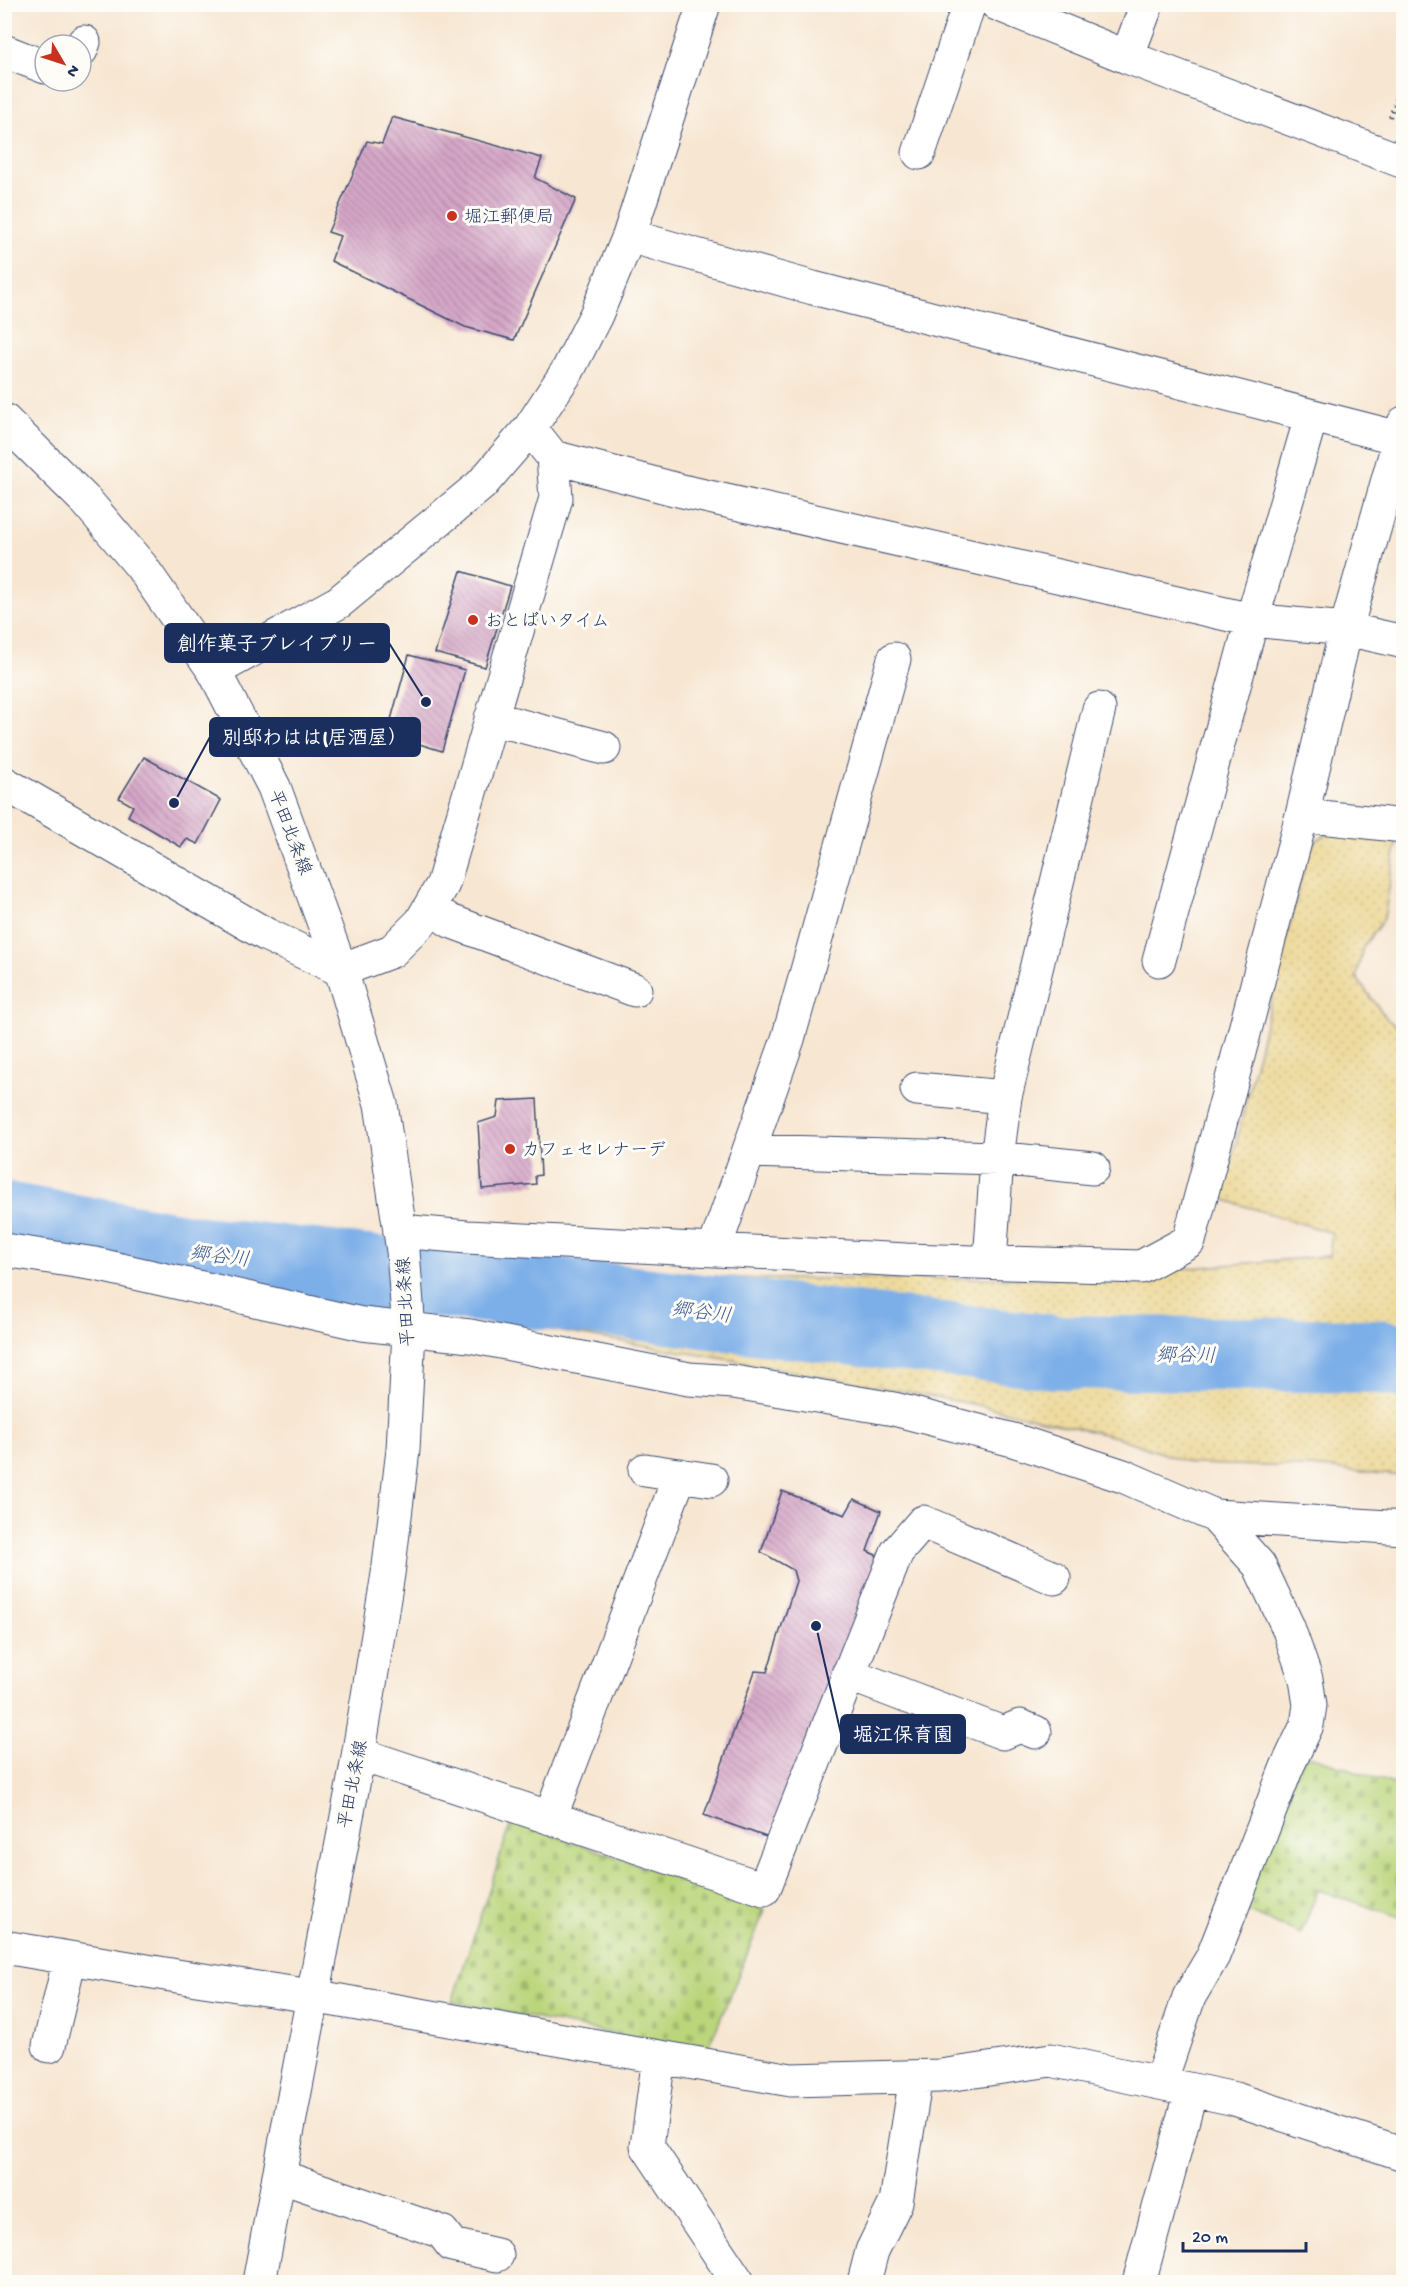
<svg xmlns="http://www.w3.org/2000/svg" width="1408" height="2287" viewBox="0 0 1408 2287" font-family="'Gochi Hand','Klee One',sans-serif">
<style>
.sand{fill:url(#sand-dots);stroke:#84847e;stroke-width:1.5}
.cemetery{fill:url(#cemetery-stones);stroke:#6a826c;stroke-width:1.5}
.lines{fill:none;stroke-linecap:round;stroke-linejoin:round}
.river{stroke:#7caee8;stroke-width:74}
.building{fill:url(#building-back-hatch)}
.minor-casing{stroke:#3c4a6f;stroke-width:35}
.major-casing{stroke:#3c4a6f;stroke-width:35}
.path{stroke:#3c4a6f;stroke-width:4;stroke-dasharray:1.5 4.5;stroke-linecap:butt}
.minor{stroke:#fff;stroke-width:33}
.major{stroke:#fff;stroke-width:33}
.poi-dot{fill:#c8321e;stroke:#fdfcf7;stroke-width:2}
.labels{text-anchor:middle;stroke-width:6;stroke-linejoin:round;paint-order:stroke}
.poi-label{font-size:18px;fill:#1b2f5e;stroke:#fdfcf7;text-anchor:start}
.street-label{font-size:18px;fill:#1b2f5e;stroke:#fdfcf7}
.water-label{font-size:20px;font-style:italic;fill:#3d5b8e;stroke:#fdfcf7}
.leader{fill:none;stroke:#1b2f5e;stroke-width:2}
.callout-dot{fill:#1b2f5e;stroke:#fdfcf7;stroke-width:2}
.callout{fill:#1b2f5e;stroke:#1b2f5e;stroke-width:2}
.callout-label{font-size:20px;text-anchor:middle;font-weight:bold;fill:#fff}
</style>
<defs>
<pattern id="sand-dots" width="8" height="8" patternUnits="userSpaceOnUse" patternTransform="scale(1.5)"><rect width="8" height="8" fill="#eeda9e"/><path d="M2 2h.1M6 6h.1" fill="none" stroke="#ccbb8a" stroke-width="1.8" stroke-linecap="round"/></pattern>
<pattern id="cemetery-stones" width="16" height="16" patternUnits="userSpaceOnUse" patternTransform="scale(1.5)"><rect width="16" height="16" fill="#bad57a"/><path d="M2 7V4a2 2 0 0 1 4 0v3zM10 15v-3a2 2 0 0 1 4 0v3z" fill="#9fb76c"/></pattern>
<pattern id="building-back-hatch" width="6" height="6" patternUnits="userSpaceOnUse" patternTransform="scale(1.5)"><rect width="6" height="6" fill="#d6a6c7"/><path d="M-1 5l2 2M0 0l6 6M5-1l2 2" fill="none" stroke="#ad88a5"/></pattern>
</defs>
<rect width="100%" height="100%" fill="#fdfcf7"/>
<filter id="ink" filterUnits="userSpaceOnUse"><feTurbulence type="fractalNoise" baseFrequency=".0167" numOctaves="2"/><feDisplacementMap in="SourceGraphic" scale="12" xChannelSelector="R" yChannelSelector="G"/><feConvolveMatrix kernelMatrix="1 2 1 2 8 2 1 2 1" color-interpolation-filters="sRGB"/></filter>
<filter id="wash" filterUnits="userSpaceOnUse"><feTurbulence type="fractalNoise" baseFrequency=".008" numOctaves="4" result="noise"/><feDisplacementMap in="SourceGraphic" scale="24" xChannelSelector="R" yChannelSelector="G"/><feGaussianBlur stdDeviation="1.35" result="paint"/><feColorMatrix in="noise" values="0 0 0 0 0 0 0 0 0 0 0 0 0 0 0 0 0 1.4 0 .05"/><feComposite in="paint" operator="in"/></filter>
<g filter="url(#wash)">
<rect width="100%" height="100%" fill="#f7e6d1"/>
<path class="sand" d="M1330,832l67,7 -13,80 -21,28 -7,30 31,42 16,12v445l-92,-9 -119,-3 -76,-27 -143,-33 -247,-45 -271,-45 -6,-52 315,17 309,-1 256,-22 3,-23 -110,-34 84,-340 10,-19z"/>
<path class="cemetery" d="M1304,1754l99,33v131l-85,-28 -17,44 -60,-25z
M512,1820l253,90 -58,142 -255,-50z"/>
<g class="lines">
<path class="river" d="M4,1219l189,33 862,100 322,4 27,5"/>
</g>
<g id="blocks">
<path class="building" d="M392,117l150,41 -7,20 41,21 -62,141 -49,-13 -134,-66 9,-25 -12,-4 39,-91 15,3z
M461,571l49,15 -25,81 -50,-14z
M409,655l56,15 -23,81 -55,-17z
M144,757l77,43 -23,44 -11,-5 -6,8 -53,-31 5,-10 -14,-8z
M537,1099l4,76 -6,1 1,8 -54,5 -4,-66 19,-6 2,-16z
M782,1491l63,24 9,-16 27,12 -14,40 11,5 -109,282 -65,-23 51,-144 12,1 29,-91 -3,-11 -32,-18z"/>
</g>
</g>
<g filter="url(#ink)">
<use href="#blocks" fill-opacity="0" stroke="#3c4a6f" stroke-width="1.5"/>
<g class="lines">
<defs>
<path id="minor" d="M997,4l130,53 20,-53
M81,50l3,-8
M4,51l41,16
M1127,57l277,105
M919,153l50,-149
M629,236l184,52 586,150
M553,457l125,33 574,130 94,9 58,13
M214,671l125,-69 142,-117 49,-57 38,-58 28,-55 33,-79 75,-232
M491,718l113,30
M4,783l263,152 74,35 51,-19 29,-29 22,-38 113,-386 -3,-41 -23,-29
M1302,815l44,-186 58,-206
M430,907l20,14 185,69
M1159,960l93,-340 59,-203
M917,1089l88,8
M749,1151l248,7 96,10
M400,1231l67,6 439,23 235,7 48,-26 113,-426 102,11
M4,1250l91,14 267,60 108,12 219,43 45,3 160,27 119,31 110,36 92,40 189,12
M714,1250l74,-211 106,-380
M990,1262l7,-104 8,-61 94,-388
M645,1470l66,10
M848,1674l155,59 17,-7 15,6
M359,1754l405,135 133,-337 26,-30 131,56
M550,1818l130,-343
M4,1947l179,30 129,19 479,84 149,-4 111,-16 184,39 169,55
M49,2046l21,-88
M659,2057l-12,89 91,136
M1160,2083l29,-86 24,-41 74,-189 20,-42 3,-20 -4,-26 -18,-52 -29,-62 -44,-49
M279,2176l163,56 10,13 45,10
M864,2282l8,-31 24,-49 20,-125
M1139,2282l52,-192"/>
<path id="major" d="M4,420l83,82 54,64 73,105 60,116 67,183 40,134 22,147 6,80 -6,119 -15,124 -32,195 -97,513"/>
</defs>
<use href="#minor" class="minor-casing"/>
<use href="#major" class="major-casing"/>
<path class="path" d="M1390,117l14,-42"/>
<use href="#minor" class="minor"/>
<use href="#major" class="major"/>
</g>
</g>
<g class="poi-dot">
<circle cx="452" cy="216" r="6"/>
<circle cx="473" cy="620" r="6"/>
<circle cx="510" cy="1149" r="6"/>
</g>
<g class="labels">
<g class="poi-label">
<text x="464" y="222">堀江郵便局</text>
<text x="485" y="626">おとばいタイム</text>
<text x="522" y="1155">カフェセレナーデ</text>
</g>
<g class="street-label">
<text transform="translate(291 832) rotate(69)" y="6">平田北条線</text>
<text transform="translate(405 1302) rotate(-93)" y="6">平田北条線</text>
<text transform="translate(352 1784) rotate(-79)" y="6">平田北条線</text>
</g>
<g class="water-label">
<text transform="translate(220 1255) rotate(7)" y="7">郷谷川</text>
<text transform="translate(702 1311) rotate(7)" y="7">郷谷川</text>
<text transform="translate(1186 1354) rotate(1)" y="7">郷谷川</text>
</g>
</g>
<path class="leader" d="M426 702L389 643M174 803L210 737M816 1626L841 1734"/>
<g class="callout-dot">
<circle cx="426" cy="702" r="6"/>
<circle cx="174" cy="803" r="6"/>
<circle cx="816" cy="1626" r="6"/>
</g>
<g class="callout">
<rect x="165" y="624" width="224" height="38" rx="6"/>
<rect x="210" y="718" width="210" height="38" rx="6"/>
<rect x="841" y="1715" width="124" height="38" rx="6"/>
</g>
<g class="callout-label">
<text x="277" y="650">創作菓子ブレイブリー</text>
<text x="315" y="744">別邸わはは(居酒屋）</text>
<text x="903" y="1741">堀江保育園</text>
</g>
<rect width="1408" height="2287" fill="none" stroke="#fdfcf7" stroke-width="24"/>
<g transform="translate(63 63) rotate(129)"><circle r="28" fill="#fdfcf7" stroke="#a3aaba" stroke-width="1.5"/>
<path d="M0-4.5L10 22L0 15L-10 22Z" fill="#c8321e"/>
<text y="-9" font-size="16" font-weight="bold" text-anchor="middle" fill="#1b2f5e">N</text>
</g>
<path d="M1183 2242v9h123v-9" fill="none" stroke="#1b2f5e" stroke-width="3"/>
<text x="1192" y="2242" font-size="18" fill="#1b2f5e" stroke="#fdfcf7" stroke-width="4.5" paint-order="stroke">20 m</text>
</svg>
